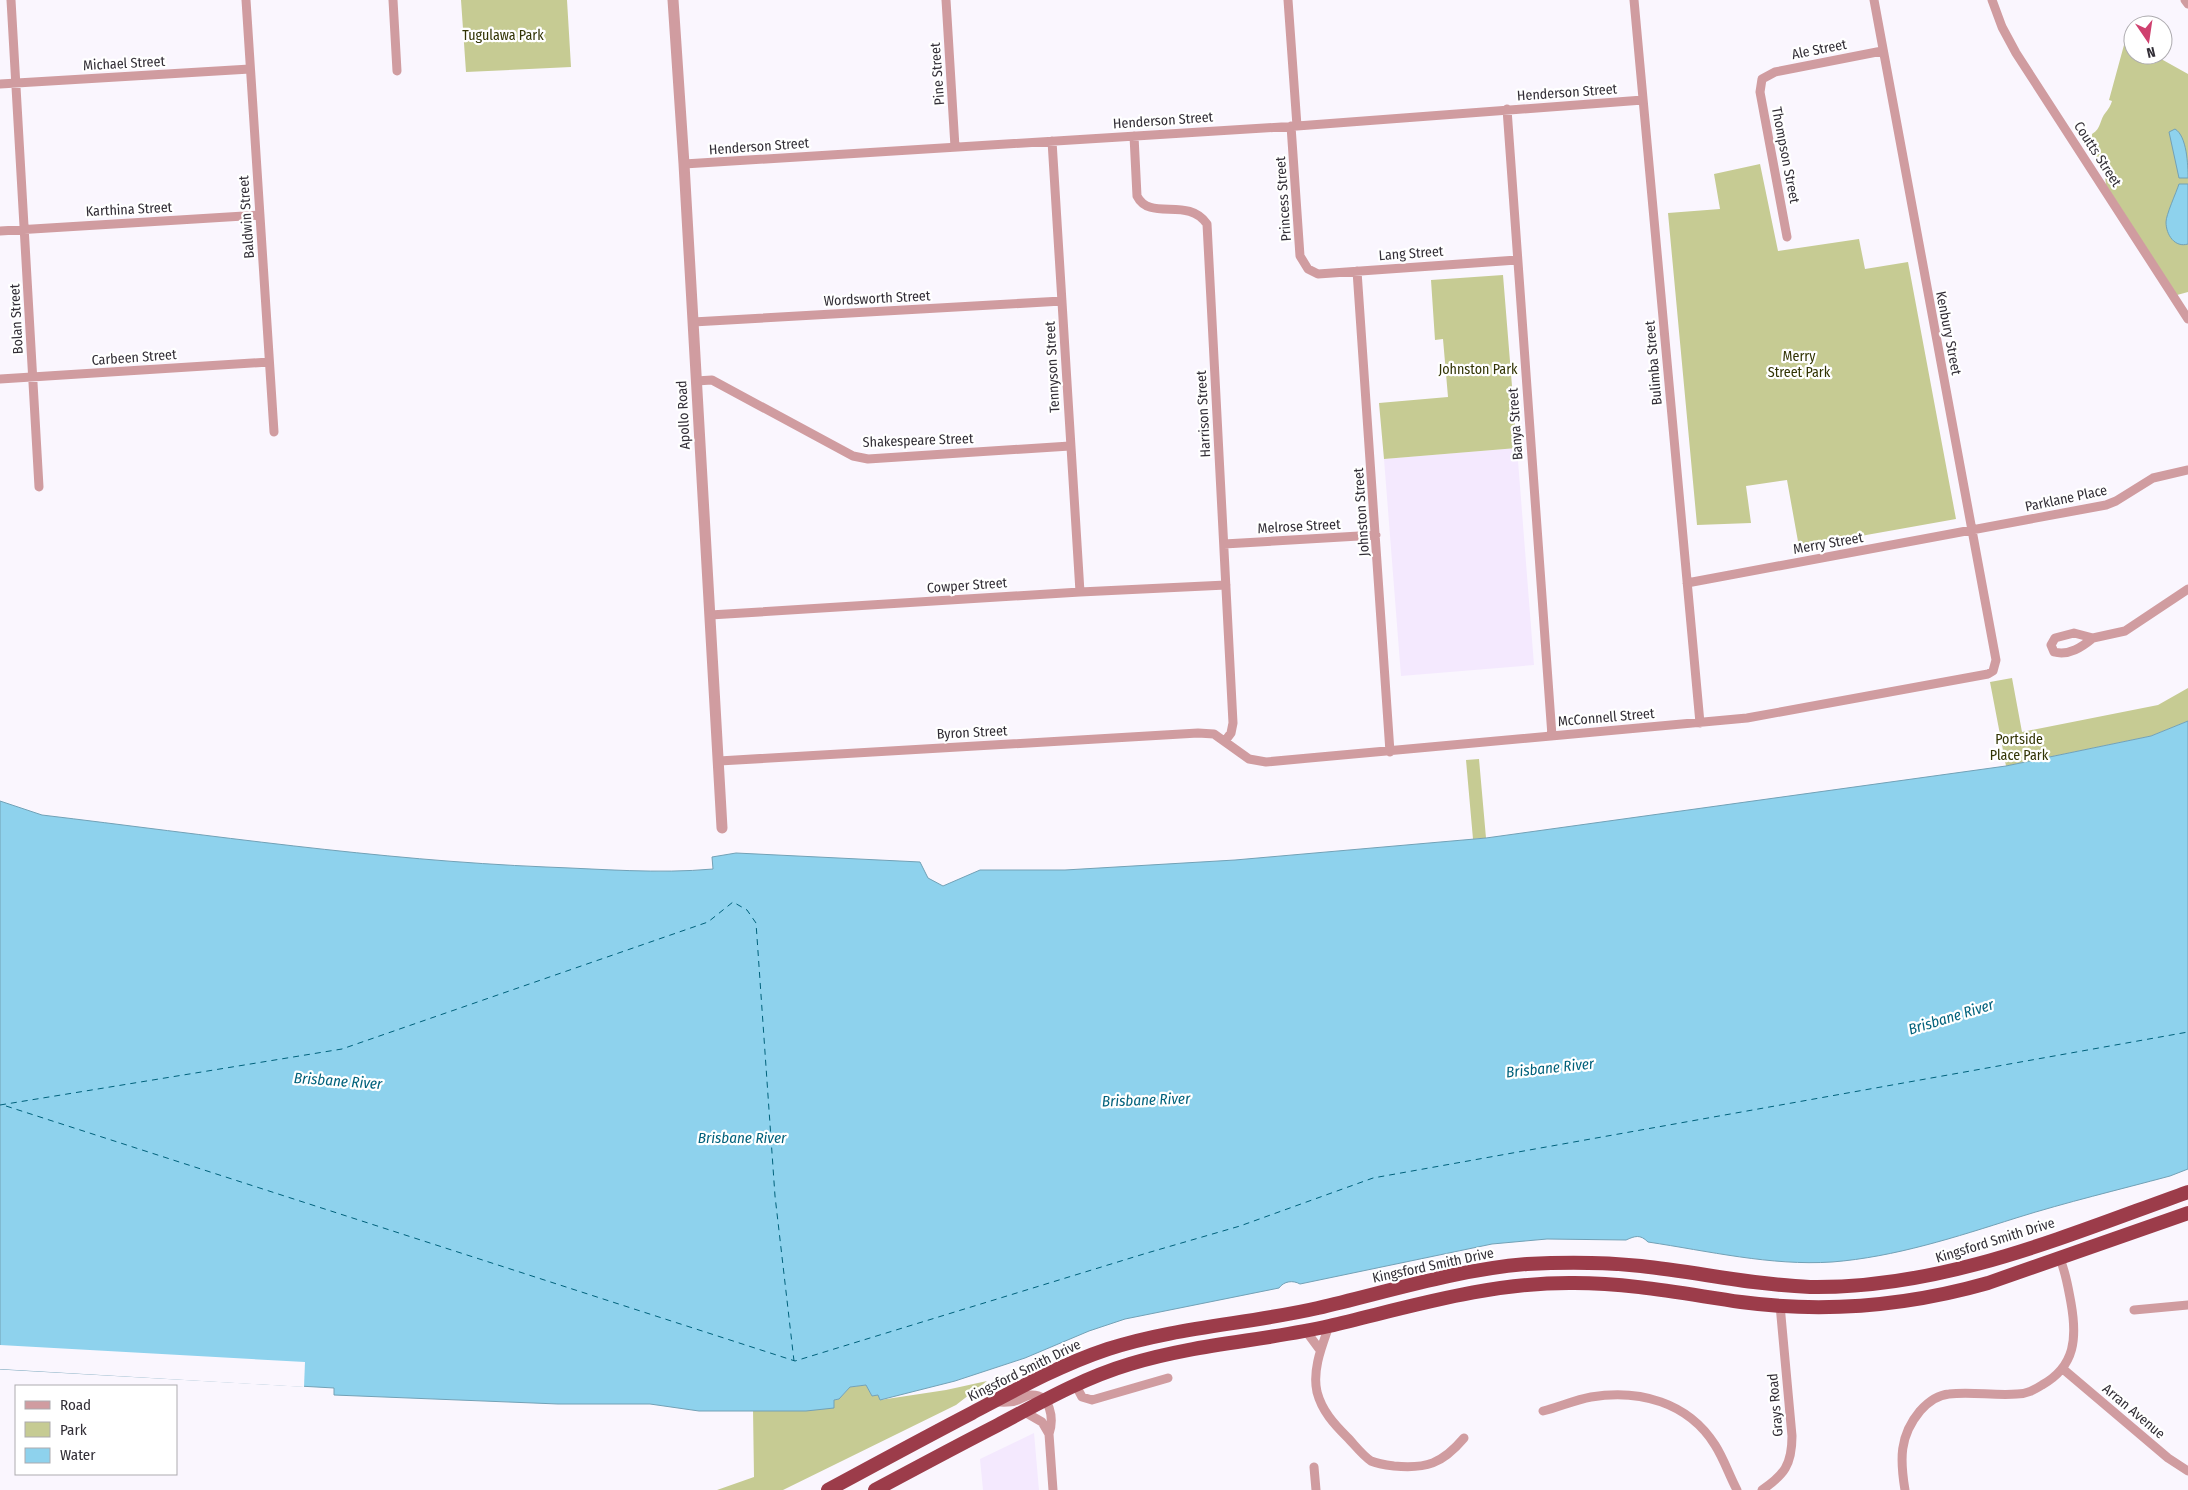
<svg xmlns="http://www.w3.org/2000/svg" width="2188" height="1490" viewBox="0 0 2188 1490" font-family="'Fira Sans Condensed',sans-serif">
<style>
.built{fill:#f4e9fe}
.green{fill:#c6cb93}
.water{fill:#8ed2ed;stroke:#72a1b6}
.pier{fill:#faf6fe}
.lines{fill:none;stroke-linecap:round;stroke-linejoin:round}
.ferry{stroke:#00617b;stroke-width:1;stroke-dasharray:6 5;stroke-linecap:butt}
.minor{stroke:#d09ca0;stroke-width:9}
.tertiary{stroke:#d09ca0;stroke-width:11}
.trunk{stroke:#9c3c4a;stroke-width:14}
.labels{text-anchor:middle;stroke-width:4.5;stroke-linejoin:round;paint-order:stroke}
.park-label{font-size:14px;fill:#323404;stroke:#fff}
.street-label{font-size:14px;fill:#322e36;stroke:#fff}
.water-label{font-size:15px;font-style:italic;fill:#00617b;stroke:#fff}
</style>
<rect width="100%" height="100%" fill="#faf6fe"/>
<path class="built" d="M1517,448l17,217 -133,11 -17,-217z
M1034,1433l5,57h-56l-3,-31z"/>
<path class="green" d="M461,0h106l4,67 -105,5z
M2128,40l5,3v12h21l34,19v218l-11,3 -71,-110 -1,-9 7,-3 -3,-4 -4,2c-10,-12 -13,-21 -13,-37 10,-6 7,-14 14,-22 3,-4 4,-5 6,-11l-3,-1 15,-55 2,1z
M1760,164l18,87 81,-12 6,30 43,-7 48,257 -157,28 -12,-67 -41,6 5,37 -54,2 -29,-312 52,-4 -6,-35z
M1503,275l14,173 -133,11 -5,-56 69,-6 -5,-58 -8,1 -4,-60z
M2012,678l10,54 136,-27 30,-17v33l-37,15 -145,30 -16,-84z
M1479,759l7,79 -13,1 -7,-79z
M987,1381l-31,24 -173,85h-66l37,-13 -1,-68 30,2 51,-4v-7l5,-1 11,-12 16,-2 6,11 6,-1 2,5 66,-10z"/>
<path class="water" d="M2175,129c12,7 13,36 13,49h-9l-10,-46z
M2179,184h9v60c-13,4 -22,-9 -22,-22 0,-7 10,-29 13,-38z
M2188,721v448l-18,7c-52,14 -103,26 -154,42 -60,19 -121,39 -184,44 -61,4 -124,-11 -184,-20 -8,-8 -13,-6 -22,-2l-79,-1 -55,5 -192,40c-7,-4 -16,-3 -21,4l-154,31 -36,12 -64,27 -70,23 -75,19 -2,-5 -6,1 -6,-11 -16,2 -11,12 -5,1v8l-28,3h-107l-49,-7h-92l-224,-9v-7l-334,-19v-568l42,14c167,20 335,45 504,52 56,2 112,7 167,2l-1,-12 24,-4 184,9 8,16 15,8 37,-16h85l170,-10 251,-22 520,-72 145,-30z"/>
<path class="pier" d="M0,1345l305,17 -1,25 -304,-18z"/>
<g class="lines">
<path class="ferry" d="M0,1105l342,-56 366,-127 25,-20 14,8 9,13 19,273 19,165
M6,1106l789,255 352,-108 93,-27 133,-48 815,-146"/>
<path class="minor" d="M11,0l28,487
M246,0l28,432
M393,0l4,71
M946,0l9,147
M1288,0l9,126
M1634,0l66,723
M1992,0l10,27 14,26 172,266
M2185,0l3,4
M0,84l250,-15
M1507,109l45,627
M1291,126l9,130 8,13 10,5 199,-14
M1134,136l3,60c13,26 51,0 70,28l26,499 -2,10 -6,8
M1052,141l28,451
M684,164l613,-38 346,-26
M0,231l260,-16
M1787,237l-27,-145 2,-13 13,-7 107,-21
M1357,271l33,481
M693,322l369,-21
M0,379l269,-17
M696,381l16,-1 141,76 15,3 202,-13
M1224,544l152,-9
M1687,583l419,-78 10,-4 37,-23 35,-8
M710,615l370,-23 146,-7
M2093,638c-11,9 -24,18 -39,14l-3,-7 4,-7 19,-5 19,5 32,-7 63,-42
M719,761l479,-28 16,1 35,25 17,3 481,-44 241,-44 5,-3 3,-11 -122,-660
M2134,1310l54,-5
M1329,1326c-7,20 -17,44 -12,66 5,19 17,32 30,45 7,7 15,18 24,24 7,3 15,4 23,5 32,3 48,-2 70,-28
M1306,1331l14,19
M2063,1369l105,89 20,13
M1075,1384l7,13 10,3 76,-22
M995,1402c6,0 14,1 20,-1 5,-1 9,-5 15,-6 21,-2 24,24 19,39
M1023,1411l19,11 7,12 4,56
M1543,1411c16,-4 32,-11 48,-14 48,-8 97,5 124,48 9,14 14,30 22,45
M1314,1467l2,23
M1762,1490c22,-15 30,-25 30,-54l-12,-131
M1905,1490c-5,-30 -6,-54 15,-79 8,-9 17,-16 29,-17 22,-3 45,2 68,0 10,0 17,-4 25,-9 34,-19 35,-48 29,-82 -3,-16 -5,-30 -11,-44"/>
<path class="tertiary" d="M673,0l11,164 38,664"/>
<path class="trunk" d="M828,1490c48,-26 96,-52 144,-77 45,-24 88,-48 136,-64 68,-22 140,-25 210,-41 69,-16 137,-38 209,-44 37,-2 76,-2 114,2 57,6 112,19 169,21 133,2 255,-51 378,-95
M875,1490c41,-22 82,-44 123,-65 43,-23 85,-47 132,-61 65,-20 133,-23 199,-38 81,-19 160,-44 245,-43 57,0 111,11 167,19 83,11 166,4 247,-19l200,-70"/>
</g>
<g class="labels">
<g class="park-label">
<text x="503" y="40">Tugulawa Park</text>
<text x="1799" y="361">Merry<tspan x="1799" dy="16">Street Park</tspan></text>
<text x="1478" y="374">Johnston Park</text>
<text x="2019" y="744">Portside<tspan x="2019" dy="16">Place Park</tspan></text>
</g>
<g class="street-label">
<text transform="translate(1819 49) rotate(-11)" y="5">Ale Street</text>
<text transform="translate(124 63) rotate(-3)" y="5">Michael Street</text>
<text transform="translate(937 74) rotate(-94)" y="5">Pine Street</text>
<text transform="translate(1567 92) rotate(-4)" y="5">Henderson Street</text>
<text transform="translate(1163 120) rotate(-4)" y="5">Henderson Street</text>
<text transform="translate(759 146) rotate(-4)" y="5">Henderson Street</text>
<text transform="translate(2098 154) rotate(57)" y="5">Coutts Street</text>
<text transform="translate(1786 155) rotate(79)" y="5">Thompson Street</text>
<text transform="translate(1283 199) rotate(-94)" y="5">Princess Street</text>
<text transform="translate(129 209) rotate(-3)" y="5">Karthina Street</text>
<text transform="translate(246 217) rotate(-94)" y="5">Baldwin Street</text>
<text transform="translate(1411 253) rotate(-4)" y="5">Lang Street</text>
<text transform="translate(877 298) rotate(-3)" y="5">Wordsworth Street</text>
<text transform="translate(16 319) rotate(-93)" y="5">Bolan Street</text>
<text transform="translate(1949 333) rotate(79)" y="5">Kenbury Street</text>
<text transform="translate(134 357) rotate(-4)" y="5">Carbeen Street</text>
<text transform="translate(1653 363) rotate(-95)" y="5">Bulimba Street</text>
<text transform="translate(1052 367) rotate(-93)" y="5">Tennyson Street</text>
<text transform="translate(1203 414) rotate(-93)" y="5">Harrison Street</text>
<text transform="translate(683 415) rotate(-93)" y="5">Apollo Road</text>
<text transform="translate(1515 424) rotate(-94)" y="5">Banya Street</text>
<text transform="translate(918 440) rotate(-2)" y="5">Shakespeare Street</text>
<text transform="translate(2066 498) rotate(-12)" y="5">Parklane Place</text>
<text transform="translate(1361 512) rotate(-94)" y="5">Johnston Street</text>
<text transform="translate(1299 526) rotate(-3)" y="5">Melrose Street</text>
<text transform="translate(1828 543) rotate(-10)" y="5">Merry Street</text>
<text transform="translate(967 585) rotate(-4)" y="5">Cowper Street</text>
<text transform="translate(1606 717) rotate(-5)" y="5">McConnell Street</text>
<text transform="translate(972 732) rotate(-3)" y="5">Byron Street</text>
<text transform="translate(1995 1240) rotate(-17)" y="5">Kingsford Smith Drive</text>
<text transform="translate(1433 1265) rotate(-12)" y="5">Kingsford Smith Drive</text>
<text transform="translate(1024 1370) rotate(-26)" y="5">Kingsford Smith Drive</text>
<text transform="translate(1775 1405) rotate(-95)" y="5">Grays Road</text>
<text transform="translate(2134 1411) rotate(40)" y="5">Arran Avenue</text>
</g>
<g class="water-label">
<text transform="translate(1951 1017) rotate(-17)" y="5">Brisbane River</text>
<text transform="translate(1550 1068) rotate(-6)" y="5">Brisbane River</text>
<text transform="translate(338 1081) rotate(4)" y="5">Brisbane River</text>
<text transform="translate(1146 1100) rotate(-2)" y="5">Brisbane River</text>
<text x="742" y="1143">Brisbane River</text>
</g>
</g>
<rect x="15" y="1385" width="162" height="90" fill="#ffffff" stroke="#adabaf"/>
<rect x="25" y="1401" width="25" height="8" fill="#d09ca0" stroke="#adabaf"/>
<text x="60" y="1410" font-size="15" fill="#322e36">Road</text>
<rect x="25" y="1422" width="25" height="15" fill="#c6cb93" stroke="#adabaf"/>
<text x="60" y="1435" font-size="15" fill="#322e36">Park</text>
<rect x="25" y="1448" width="25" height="15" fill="#8ed2ed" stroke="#adabaf"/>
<text x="60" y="1460" font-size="15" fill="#322e36">Water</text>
<g transform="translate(2148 40) rotate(167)"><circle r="24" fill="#ffffff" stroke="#adabaf"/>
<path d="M0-4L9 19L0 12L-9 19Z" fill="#cf416f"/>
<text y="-8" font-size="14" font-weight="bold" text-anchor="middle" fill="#322e36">N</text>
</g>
</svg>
